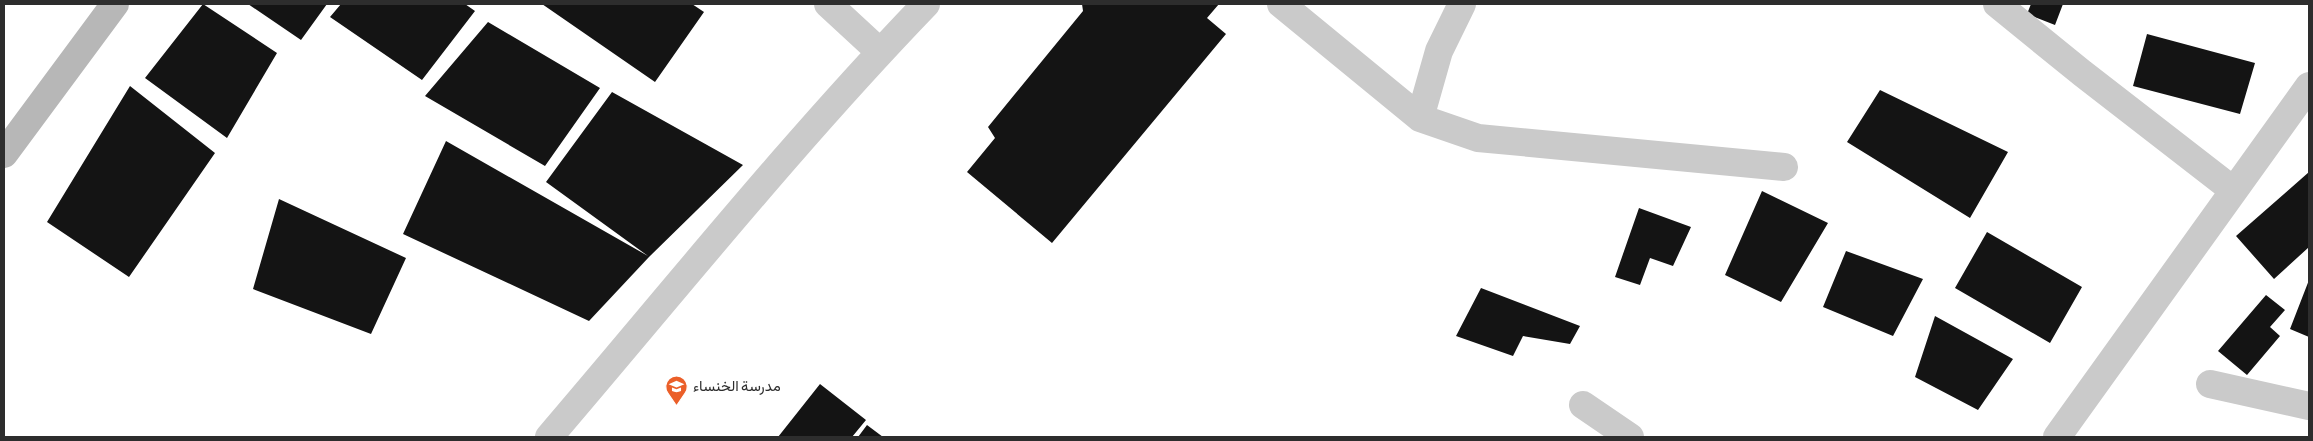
<svg xmlns="http://www.w3.org/2000/svg" width="2313" height="441" viewBox="0 0 2313 441" font-family="'Sofia Sans Condensed',Vazirmatn,sans-serif">
<style>
.building{fill:#141414}
.lines{fill:none;stroke-linecap:round;stroke-linejoin:round}
.minor{stroke:#cacaca;stroke-width:28}
.secondary{stroke:#b7b7b7;stroke-width:28}
.labels{text-anchor:middle;stroke-width:5;stroke-linejoin:round;paint-order:stroke}
.poi-label{font-size:15px;fill:#2d2d2d;stroke:#fff;text-anchor:start}
</style>
<rect width="100%" height="100%" fill="#fff"/>
<path class="building" d="M203,4l74,49 -50,85 -82,-60z
M248,4h79l-26,36z
M341,4h124l10,7 -53,69 -92,-63z
M542,4h150l12,8 -49,70z
M1082,4h137l-12,14 19,16 -174,209 -85,-71 28,-34 -7,-11 95,-116z
M2031,4h32l-8,21 -28,-11z
M488,22l112,66 -55,78 -120,-70z
M2147,34l108,29 -15,51 -107,-28z
M130,86l85,67 -86,124 -82,-55z
M1880,90l128,62 -38,66 -123,-76z
M612,92l131,73 -94,92 -60,64 -186,-87 43,-93 202,115 -102,-74z
M2309,172v75l-35,32 -38,-43z
M1762,191l66,32 -47,79 -56,-27z
M279,199l127,59 -35,76 -118,-45z
M1639,208l52,19 -18,39 -23,-8 -10,27 -25,-8z
M1987,232l95,55 -32,56 -95,-55z
M1846,251l77,28 -30,57 -70,-29z
M2309,280v57l-19,-8z
M1481,288l99,38 -10,18 -47,-8 -10,20 -57,-20z
M2266,295l19,15 -15,17 10,9 -33,39 -29,-24z
M1935,316l78,43 -35,51 -63,-33z
M820,384l46,36 -14,17h-74z
M867,425l16,12h-25z"/>
<g class="lines">
<path class="minor" d="M828,4l52,48
M1281,4l139,114 58,20 306,29
M1997,4l85,69 151,117
M1420,118l19,-67 23,-47
M2210,384l99,22
M1583,405l47,32
M549,437c124,-145 244,-295 377,-433
M2057,437l252,-351"/>
<path class="secondary" d="M4,154l111,-150"/>
</g>
<defs>
<symbol id="school-pin" viewBox="-11 -11 22 30"><path d="M0 17L-7.5 6A9.5 9.5 0 1 1 7.5 6Z" fill="#eb5f29" stroke="#fff"/><path d="M0-5L7-2L0 1L-7-2ZM-4 1L0 2.5L4 1V4Q0 6-4 4Z" fill="#fff"/></symbol>
</defs>
<g fill-rule="evenodd">
<use href="#school-pin" x="664" y="374" width="25" height="34"/>
</g>
<g class="labels">
<g class="poi-label">
<text x="693" y="391">مدرسة الخنساء</text>
</g>
</g>
<rect width="2313" height="441" fill="none" stroke="#2d2d2d" stroke-width="10"/>
</svg>
